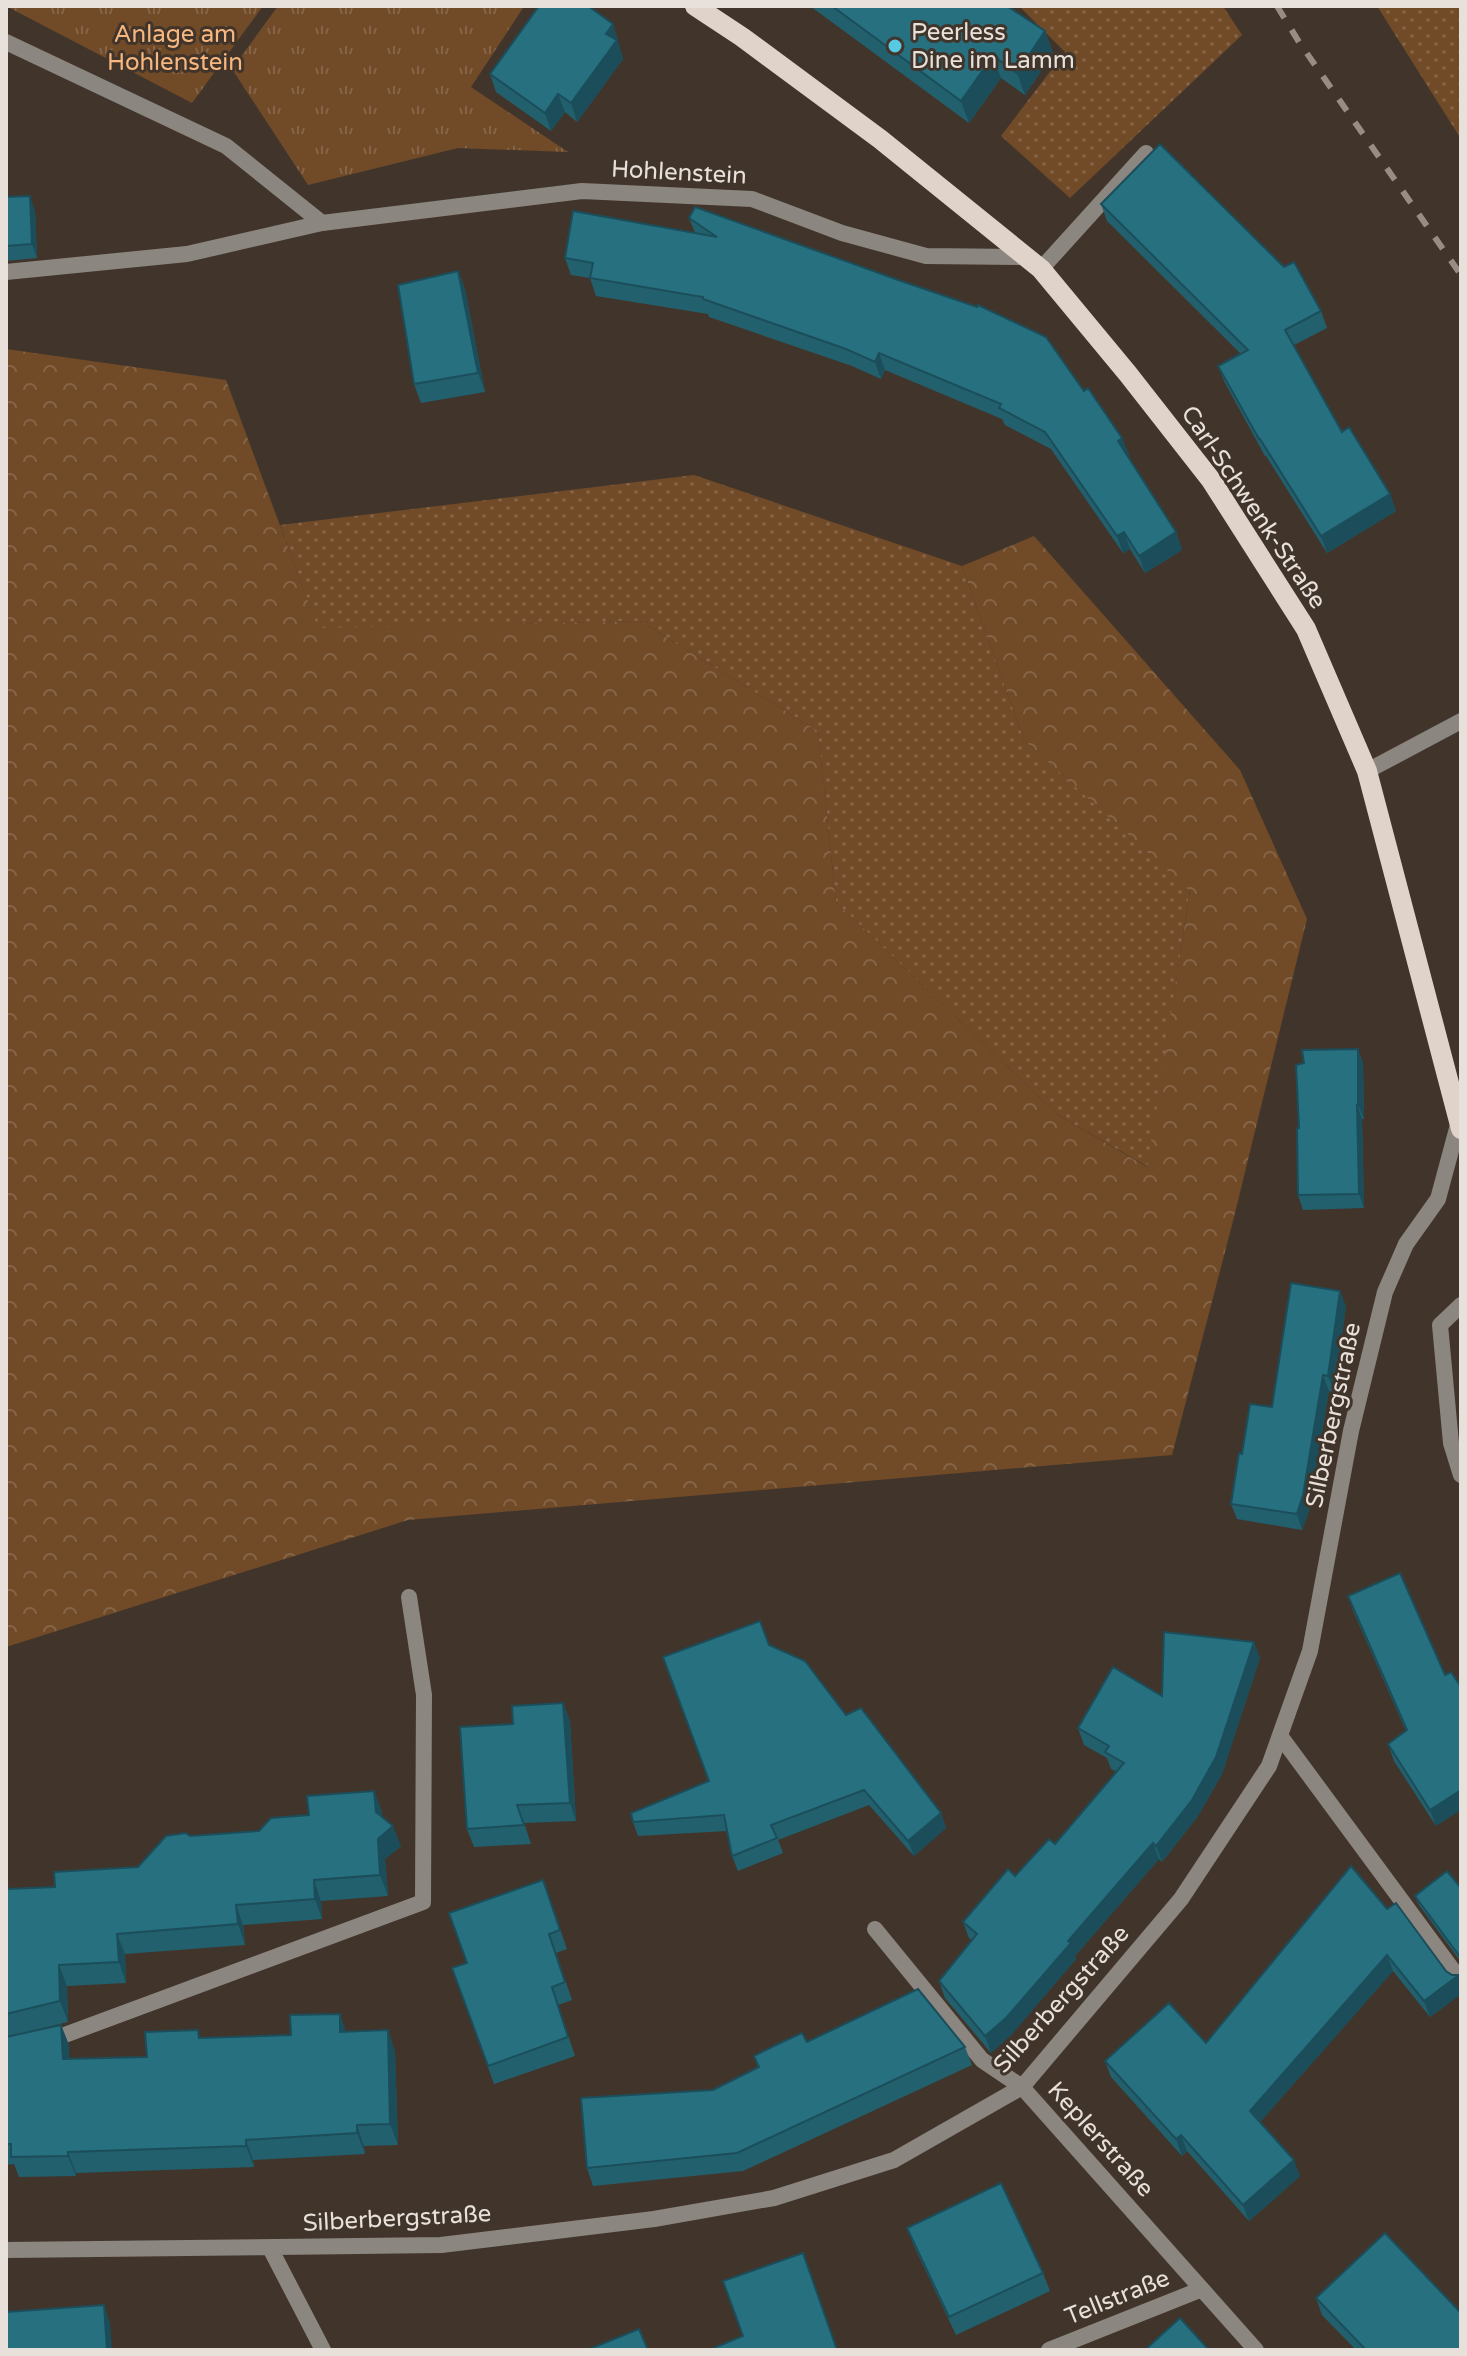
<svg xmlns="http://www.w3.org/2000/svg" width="1467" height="2356" viewBox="0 0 1467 2356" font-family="'Varela Round',sans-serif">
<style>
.grass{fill:url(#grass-dots)}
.forest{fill:url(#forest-crowns)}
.park{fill:url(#park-tufts)}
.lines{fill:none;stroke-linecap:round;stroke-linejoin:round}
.service{stroke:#8c8680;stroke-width:16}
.minor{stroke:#8c8680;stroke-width:16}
.primary{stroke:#e0d3c9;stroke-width:20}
.rail{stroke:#978d85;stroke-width:6;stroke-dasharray:14 14;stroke-linecap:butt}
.wall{fill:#22606e}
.shaded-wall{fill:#1b4e5a}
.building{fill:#277080;stroke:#1b4e5a;stroke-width:2}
.poi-dot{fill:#57c9e2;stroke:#41352b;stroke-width:3}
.labels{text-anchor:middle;stroke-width:6;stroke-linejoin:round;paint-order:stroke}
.poi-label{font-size:24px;fill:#e8e0da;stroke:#41352b;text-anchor:start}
.park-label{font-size:24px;fill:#f8b77f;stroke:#41352b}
.street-label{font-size:24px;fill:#e8e0da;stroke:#41352b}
</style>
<defs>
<pattern id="grass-dots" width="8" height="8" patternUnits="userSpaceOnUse" patternTransform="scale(2)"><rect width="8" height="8" fill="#714a28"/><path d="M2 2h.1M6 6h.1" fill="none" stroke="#856447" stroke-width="1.8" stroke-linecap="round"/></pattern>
<pattern id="forest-crowns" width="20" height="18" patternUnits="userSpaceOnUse" patternTransform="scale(2)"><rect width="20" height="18" fill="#714a28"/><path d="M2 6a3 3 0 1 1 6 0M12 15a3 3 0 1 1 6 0" fill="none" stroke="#856447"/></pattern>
<pattern id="park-tufts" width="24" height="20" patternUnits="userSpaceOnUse" patternTransform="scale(2)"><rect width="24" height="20" fill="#714a28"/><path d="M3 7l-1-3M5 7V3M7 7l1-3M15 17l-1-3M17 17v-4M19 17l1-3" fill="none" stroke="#856447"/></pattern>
</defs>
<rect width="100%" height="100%" fill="#41352b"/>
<path class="grass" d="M1019,6h204l19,29 -172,163 -69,-62 64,-84z
M1377,6h84v133z
M694,475l268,91 62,174 166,150 -42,277 -90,-52 -222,-213 -18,-171 -178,-110 -322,8 -38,-104z"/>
<path class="forest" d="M6,349l220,31 92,248 322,-7 178,110 18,171 222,213 89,52 43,-276 -166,-151 -62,-174 72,-30 206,234 67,149 -74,302 -61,234 -764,65 -402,127z"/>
<path class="park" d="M6,6h257l-71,97z
M278,6h242l3,2 -52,79 97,65 -110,-4 -150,37 -76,-116z"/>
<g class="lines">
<path class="service" d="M6,42l220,104 96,77
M1041,269l105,-116
M1461,1305l-21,20 11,118 10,32
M1281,1737l180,244
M6,2048l56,-12 361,-134 1,-207 -15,-98"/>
<path class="minor" d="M6,272l181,-18 135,-31 260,-32 170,8 90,34 84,23 100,1
M1367,771l94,-50
M875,1929l107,131 40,27 234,263
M270,2248l53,102
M6,2250l435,-5 213,-26 120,-21 120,-38 128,-73 159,-188 88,-133 41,-115 41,-220 34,-139 21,-48 32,-45 21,-78
M1049,2350l153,-61"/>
<path class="primary" d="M695,6l47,31 138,102 161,130 87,105 83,106 95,149 61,142 94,358"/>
<path class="rail" d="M1277,6l22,36 162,233"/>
</g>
<path class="wall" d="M810,6h197l38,25 8,22 -28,42 -24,-17 -32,45z
M613,24l10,35 -46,63 -12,-10 -14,19 -55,-39 -6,-18z
M6,197l29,14 2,47 -31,3z
M1101,204l220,107 6,17 -33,17 48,87 48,62 6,17 -69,42 -61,-97h-1l-40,-73 -7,-17 23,-12 -134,-133z
M689,218l395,173 38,47 7,17 -2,1 49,76 6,18 -37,23 -15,-24 -7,4 -72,-104 -46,-24 -3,-6 -117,-49 -4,9 -29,-13 -143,-49 -1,-3 -112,-18 -6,-18 -19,-3 -6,-17 130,-25z
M458,271l7,18 20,103 -64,11 -7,-19z
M1358,1049l5,14 1,56h-2l2,89 -61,2 -5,-15 1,-67z
M1346,1306l-12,86 -5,-1 -20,120 -7,19 -65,-11 -6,-15 41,-97z
M1348,1596l97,79 -9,151 -42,-65 -6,-17 18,-13 -52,-118z
M769,1645l77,70 95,98 5,15 -32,28 -45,-51 -91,35 5,13 -45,18 -6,-15 -5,-25 -89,5 -5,-14 76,-41z
M1260,1658l-38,116 -24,42 -36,46 -3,-3 -84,97 1,3 -64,75 -21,19 -46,-55 -6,-17 33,-41 -3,-2 -6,-16 52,-46 40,-32 62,-72 -6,-3 -4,-11 -23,-13 -6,-17z
M563,1703l7,18 6,100 -52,2 7,21 -57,3 -7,-18 46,-105z
M382,1811v6l19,29 -16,13 3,37 -67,5 1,18 -79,6 2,20 -120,9 1,29 -59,3 1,36 -62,15v-148l49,-2 83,-20 52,-31 69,-5z
M543,1880l24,69 -11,4 16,47 -14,5 17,51 -81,28 -42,-116 15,-5z
M1461,1888v74l-42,-57 -4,-9z
M1387,1909l59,62 6,4h7l2,6v13l-31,23 -37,-46 -133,151 40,54 -51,45 -62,-70 -5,5 -71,-79 -6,-16 101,-18z
M61,2025l8,20v14l78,-2 54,-19 90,-3 55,-4 49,20 3,94 -34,1 1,8 -112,6 1,7 -178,6v3l-57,1 -5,-13 -8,1v-128z
M807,2042l158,5 7,18 -229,106 -150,15 -6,-18 126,-78 45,-22 -4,-12z
M907,2228l136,45 7,18 -94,44 -42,-89z
M1316,2298l145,52h-105l-34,-35z"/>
<path class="shaded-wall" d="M613,24l10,35 -46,63 -6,-19 35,-69z
M1045,31l8,22 -28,42 -8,-22z
M993,56l8,22 -32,45 -8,-22z
M558,94l7,18 -14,19 -6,-18z
M30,196l5,15 2,47 -5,-14z
M458,271l7,18 20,103 -7,-19z
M879,353l6,17 -4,9 -6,-17z
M1122,438l7,17 -5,3 -6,-17z
M1390,494l6,17 -69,42 -6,-17z
M1124,532l6,17 -7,4 -6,-17z
M1176,532l6,18 -37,23 -6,-17z
M1358,1049l5,14 1,56 -6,-14z
M1357,1105l5,14 2,89 -5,-14z
M1340,1291l6,15 -12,86 -6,-16z
M1323,1375l6,16 -20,120 -7,19 -5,-16z
M1254,1642l6,16 -38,116 -24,42 -36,46 -6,-16z
M563,1703l7,18 6,100 -6,-18z
M1461,1790v20l-25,16 -6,-16z
M374,1791l8,20 1,21 -7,-20z
M941,1813l5,15 -32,28 -6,-15z
M393,1826l8,20 -16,13 3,37 -8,-21 -2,-36z
M1153,1843l6,16 -84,97 1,3 -64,75 -21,19 -6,-17z
M314,1880l7,21 1,18 -7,-20z
M236,1905l7,20 2,20 -7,-21z
M117,1934l8,20 1,29 -7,-21z
M1387,1955l6,16 -137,156 -6,-16z
M59,1965l8,21 1,36 -8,-21z
M1459,1975l2,6v13l-31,23 -6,-16z
M340,2014l7,20 -7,-2z
M61,2025l8,20 1,35 -7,-21z
M388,2030l7,21 3,94 -8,-21z
M357,2125l7,21 1,8 -8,-21z
M1181,2135l6,16 -5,5 -6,-17z
M246,2140l7,20 1,7 -8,-21z
M68,2152l8,21v3l-8,-20z
M1294,2160l6,16 -51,45 -6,-16z
M104,2305l6,18 2,27h-5z"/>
<path class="building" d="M539,6h49l25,18 -7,10 11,6 -46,63 -13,-9 -13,19 -55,-39z
M832,6h175l38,25 -28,42 -24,-17 -32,45z
M1160,144l124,123 10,-5 27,49 -36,19 57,102 7,-5 41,67 -69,42 -61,-97h-1l-41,-73 30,-16 -147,-146z
M30,196l2,48 -26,2v-49z
M695,207l206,74 76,26 1,-2 68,32 38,54 4,-3 34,50 -4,3 58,91 -37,24 -15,-24 -7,4 -72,-104 -46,-24 2,-4 -122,-51 -4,9 -29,-13 -143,-50v-2l-113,-19 3,-15 -28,-5 8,-47 144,26 -28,-19z
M458,271l20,102 -64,11 -16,-99z
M1358,1049v56h-1l2,89 -61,1 -1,-67h2l-3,-63 8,-2 -2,-13z
M1291,1283l49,8 -12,85 -5,-1 -20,120 -6,19 -66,-10 8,-51 3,1 8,-50 22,3z
M1400,1573l45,102 6,-3 10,15v103l-31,20 -42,-66 19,-14 -59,-134z
M760,1621l9,24 36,16 41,54 15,-7 80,105 -33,28 -44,-51 -93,35 6,13 -45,18 -8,-41 -91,7 -2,-9 78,-32 -46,-124z
M1164,1632l90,10 -38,115 -24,43 -36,46 -3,-3 -85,98 3,2 -65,75 -21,18 -46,-55 38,-47 -14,-12 45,-53 7,7 34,-37 6,5 69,-81 -19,-11 4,-6 -31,-18 35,-61 49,29z
M563,1703l7,100 -53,2 7,20 -57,4 -7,-102 53,-3 -1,-18z
M374,1791l2,21 17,14 -15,13 2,36 -66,5 1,19 -79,6 2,19 -121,10 2,28 -60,3 1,36 -54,13v-125l49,-2 -1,-15 84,-5 28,-31 20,-3 4,3 69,-5 12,-13 38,-3 -2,-19z
M1351,1866l36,43 9,-6 50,68 6,4h7l-35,26 -37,-46 -137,156 44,49 -51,45 -62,-70 -5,4 -71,-78 64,-58 37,40z
M1447,1871l14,17v70l-46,-62z
M543,1880l17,50 -11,4 16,48 -13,5 16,50 -80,29 -36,-98 15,-5 -18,-50z
M918,1989l47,58 -228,106 -150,15 -6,-70 132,-8 46,-23 -5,-11 24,-12 24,-11 5,9z
M340,2014v18l48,-2 2,94 -33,1v8l-111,7v6l-178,6v4l-57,1v-13h-5v-107l55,-12 2,34 84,-2 -2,-25 53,-2 1,8 92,-3 -1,-20z
M1001,2183l42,90 -94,44 -42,-89z
M1385,2233l76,80v37h-95l-50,-52z
M803,2253l34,97h-128l34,-14 -20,-55z
M104,2305l3,45h-101v-38z
M1180,2318l29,32h-64z
M639,2329l9,21h-61z"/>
<circle class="poi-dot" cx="895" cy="46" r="8"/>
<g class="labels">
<g class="poi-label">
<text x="911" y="40">Peerless<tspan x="911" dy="28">Dine im Lamm</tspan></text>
</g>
<g class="park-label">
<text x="175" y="42">Anlage am<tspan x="175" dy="28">Hohlenstein</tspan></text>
</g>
<g class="street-label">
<text transform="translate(679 172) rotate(3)" y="8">Hohlenstein</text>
<text transform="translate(1254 507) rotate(56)" y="8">Carl-Schwenk-Straße</text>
<text transform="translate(1333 1415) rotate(-78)" y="8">Silberbergstraße</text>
<text transform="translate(1061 1999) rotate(-48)" y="8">Silberbergstraße</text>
<text transform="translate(1101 2139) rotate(48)" y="8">Keplerstraße</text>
<text transform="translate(397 2218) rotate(-3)" y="8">Silberbergstraße</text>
<text transform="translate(1117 2297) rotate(-22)" y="8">Tellstraße</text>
</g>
</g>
<rect width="1467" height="2356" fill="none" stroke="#e8e0da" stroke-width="16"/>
</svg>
